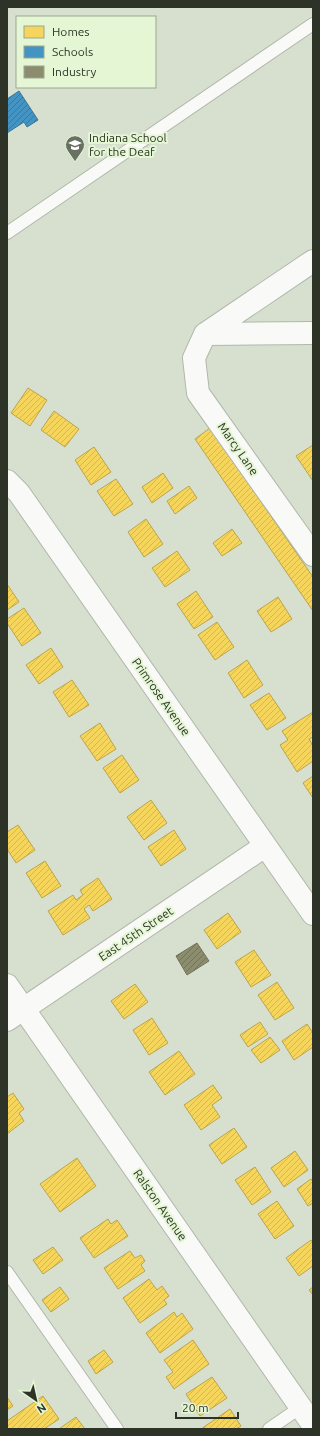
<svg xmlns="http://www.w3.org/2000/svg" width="320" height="1436" viewBox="0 0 320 1436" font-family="Ubuntu,sans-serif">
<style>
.homes{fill:url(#homes-hatch);stroke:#baa54c}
.schools{fill:url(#schools-hatch);stroke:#3c7694}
.industry{fill:url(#industry-hatch);stroke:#707259}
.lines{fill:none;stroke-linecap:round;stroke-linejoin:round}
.service-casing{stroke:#b0b8aa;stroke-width:14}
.minor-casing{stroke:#b0b8aa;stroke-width:24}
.service{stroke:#f9faf8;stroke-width:12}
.minor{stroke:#f9faf8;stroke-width:22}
.labels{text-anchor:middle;stroke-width:4;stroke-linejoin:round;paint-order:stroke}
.poi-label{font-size:12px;fill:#2d3427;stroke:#e4f6d4;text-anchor:start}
.street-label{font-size:12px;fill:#2d3427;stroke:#e4f6d4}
</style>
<defs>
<pattern id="homes-hatch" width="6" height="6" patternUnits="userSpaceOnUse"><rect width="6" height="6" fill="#f6d55c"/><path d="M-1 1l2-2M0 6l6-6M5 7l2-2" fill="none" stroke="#d3b750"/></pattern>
<pattern id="schools-hatch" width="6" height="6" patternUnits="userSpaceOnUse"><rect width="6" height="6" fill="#4393c3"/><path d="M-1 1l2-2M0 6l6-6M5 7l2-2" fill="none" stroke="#38799e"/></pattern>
<pattern id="industry-hatch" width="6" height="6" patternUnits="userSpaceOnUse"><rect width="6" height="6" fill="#8c8c6e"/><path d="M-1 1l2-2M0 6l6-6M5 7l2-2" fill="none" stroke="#73735a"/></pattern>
</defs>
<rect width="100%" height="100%" fill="#d7e0cf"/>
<path class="homes" d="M28,388l19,12 -17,26 -19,-13z
M54,411l25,18 -14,18 -24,-17z
M210,428l103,149v34l-118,-172z
M313,445v36l-17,-25z
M94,447l17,25 -20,13 -16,-25z
M163,473l10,15 -21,15 -10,-16z
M116,479l17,25 -19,12 -17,-25z
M189,486l8,12 -22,16 -8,-13z
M146,519l17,25 -19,13 -16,-25z
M232,529l10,14 -20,13 -9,-13z
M177,551l13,19 -25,17 -13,-19z
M7,584l12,18 -12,8z
M196,591l17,26 -19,12 -17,-25z
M278,597l14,22 -21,13 -14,-21z
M24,608l17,25 -19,13 -15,-23v-4z
M217,622l17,25 -19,13 -17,-25z
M51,648l12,19 -24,17 -13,-19z
M247,660l16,25 -19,13 -16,-25z
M72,680l17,25 -20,12 -16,-25z
M269,693l17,25 -19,12 -17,-25z
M313,712v25l-4,2 4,7v15l-16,11 -17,-27 8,-5 -6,-9z
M100,723l16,26 -19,12 -17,-25z
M122,755l17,25 -19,13 -17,-25z
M313,776v22l-10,-15z
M151,800l16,23 -23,17 -17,-23z
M18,825l17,25 -19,13 -9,-14v-17z
M174,830l12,19 -25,17 -13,-19z
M45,861l16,25 -19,12 -16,-25z
M98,878l14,21 -19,12 -4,-6 -5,4 6,9 -27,17 -15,-24 25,-16 3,5 7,-5 -3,-5z
M228,913l13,19 -24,17 -13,-19z
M254,950l17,25 -20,12 -16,-25z
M277,982l17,26 -19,12 -17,-25z
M135,984l13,18 -24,17 -13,-18z
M152,1018l16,25 -19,12 -16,-25z
M260,1022l8,12 -20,13 -8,-12z
M307,1024l6,9v14l-19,13 -12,-19z
M270,1037l10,13 -19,13 -10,-13z
M179,1051l16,23 -30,21 -16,-23z
M213,1085l9,13 -10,7 8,12 -19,13 -17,-25z
M13,1093l11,16 -5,4 5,8 -17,13v-37z
M234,1128l13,19 -25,17 -13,-19z
M295,1151l13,19 -24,17 -13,-19z
M77,1158l19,28 -36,26 -20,-28z
M255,1167l16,25 -19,13 -17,-25z
M311,1179l2,3v21l-5,3 -11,-17z
M277,1201l17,25 -19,13 -17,-25z
M108,1219l3,5 6,-4 11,16 -34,22 -14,-20z
M311,1240l2,3v23l-14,10 -13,-18z
M53,1247l10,13 -20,14 -10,-14z
M130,1251l5,7 6,-3 4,6 -4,4 4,6 -27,18 -14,-21z
M149,1279l8,11 5,-4 7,10 -5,4 3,4 -27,19 -17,-25z
M60,1287l9,12 -18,13 -9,-12z
M313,1287v8l-4,-5z
M174,1312l3,5 5,-4 11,16 -33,24 -14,-20z
M193,1340l16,24 -35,25 -8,-12 7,-5 -9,-12z
M104,1350l9,12 -17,12 -8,-13z
M212,1377l15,21 -27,18 -14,-22z
M43,1396l16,23 -15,10h-37v-8z
M7,1397l6,9 -6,4z
M230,1409l11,17 -5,3h-35z
M76,1417l9,12h-26z"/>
<path class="schools" d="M19,91l19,29 -11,7 -3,-5 -17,11v-34z"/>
<path class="industry" d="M197,943l12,18 -22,14 -11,-19z"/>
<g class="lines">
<defs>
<path id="service" d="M7,233l306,-209
M7,1272l110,157
M269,1429l32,-22"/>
<path id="minor" d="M313,261l-108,73 -11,24 4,35 115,162
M205,334l108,-1
M7,481l12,12 294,421
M7,985l306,440
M7,1020l258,-174"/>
</defs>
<use href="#service" class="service-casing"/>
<use href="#minor" class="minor-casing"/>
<use href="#service" class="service"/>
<use href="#minor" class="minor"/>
</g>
<defs>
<symbol id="school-pin" viewBox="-11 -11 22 30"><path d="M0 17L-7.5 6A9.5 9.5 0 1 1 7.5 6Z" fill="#687062" stroke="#e4f6d4"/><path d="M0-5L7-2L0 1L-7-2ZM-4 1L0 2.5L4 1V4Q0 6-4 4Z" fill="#fff"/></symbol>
</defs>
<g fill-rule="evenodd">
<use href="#school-pin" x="64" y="134" width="22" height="30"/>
</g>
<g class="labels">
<g class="poi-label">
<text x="89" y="142">Indiana School<tspan x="89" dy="14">for the Deaf</tspan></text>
</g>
<g class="street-label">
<text transform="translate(238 449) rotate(55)" y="4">Marcy Lane</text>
<text transform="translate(161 697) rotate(55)" y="4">Primrose Avenue</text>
<text transform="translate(136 934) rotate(-34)" y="4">East 45th Street</text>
<text transform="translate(160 1205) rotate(55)" y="4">Ralston Avenue</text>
</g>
</g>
<rect width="320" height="1436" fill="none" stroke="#2d3427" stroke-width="16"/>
<rect x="16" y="16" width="140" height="72" fill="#e4f6d4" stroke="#9ba88f"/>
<rect x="24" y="26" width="20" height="12" fill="#f6d55c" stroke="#9ba88f"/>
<text x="52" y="36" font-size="12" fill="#2d3427">Homes</text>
<rect x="24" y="46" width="20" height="12" fill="#4393c3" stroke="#9ba88f"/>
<text x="52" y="56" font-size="12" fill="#2d3427">Schools</text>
<rect x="24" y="66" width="20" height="12" fill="#8c8c6e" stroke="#9ba88f"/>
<text x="52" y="76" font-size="12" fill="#2d3427">Industry</text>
<g transform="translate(36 1400) rotate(146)" stroke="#e4f6d4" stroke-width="3" paint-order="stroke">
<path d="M0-3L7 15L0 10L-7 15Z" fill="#2d3427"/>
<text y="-6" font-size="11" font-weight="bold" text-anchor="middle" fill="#2d3427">N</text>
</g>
<path d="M176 1412v6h62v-6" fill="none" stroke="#2d3427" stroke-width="2"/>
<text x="182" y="1412" font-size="12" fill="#2d3427" stroke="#e4f6d4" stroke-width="3" paint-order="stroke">20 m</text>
</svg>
